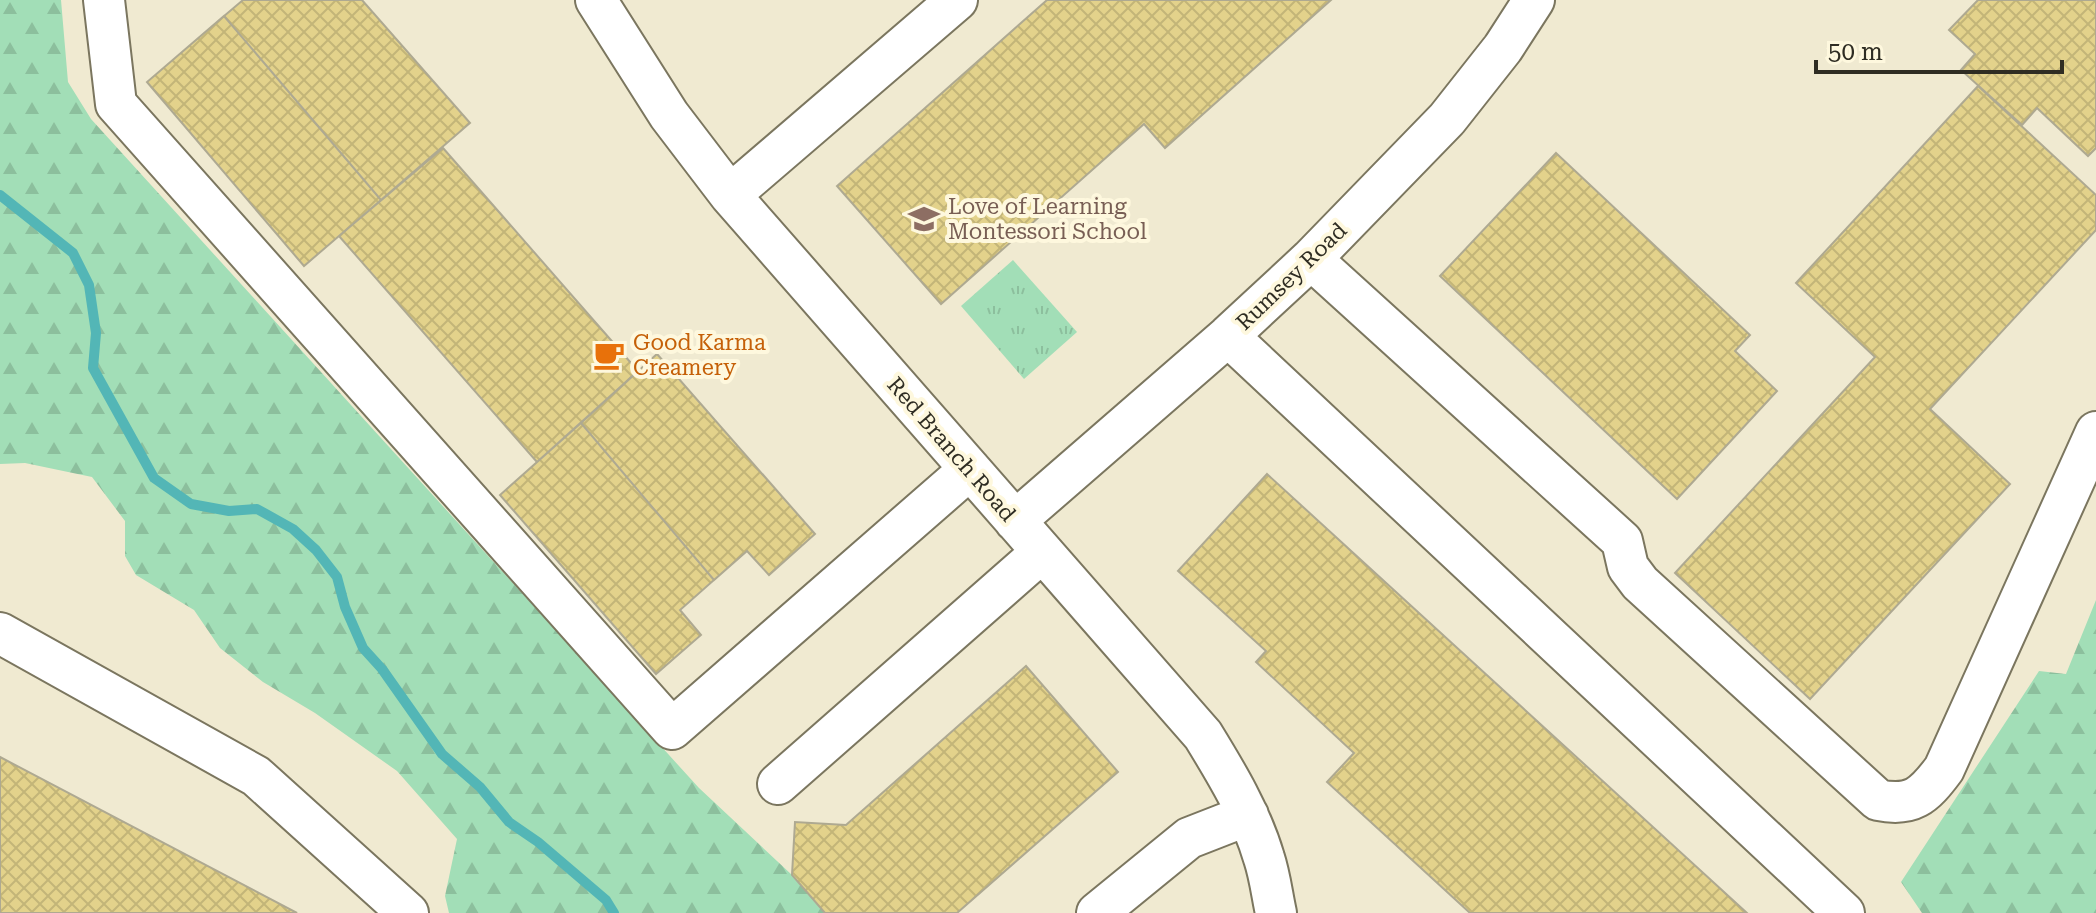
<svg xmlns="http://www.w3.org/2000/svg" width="2096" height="913" viewBox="0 0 2096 913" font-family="'Roboto Serif',serif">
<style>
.grass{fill:url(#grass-tufts)}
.forest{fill:url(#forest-firs)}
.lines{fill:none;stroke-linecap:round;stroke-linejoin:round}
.stream{stroke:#53b6b6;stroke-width:10}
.building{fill:url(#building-cross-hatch);stroke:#aea991;stroke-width:2}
.minor-casing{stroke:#7b765f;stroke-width:44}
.minor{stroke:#fff;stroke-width:40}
.labels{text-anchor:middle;stroke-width:8;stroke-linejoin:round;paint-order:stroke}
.education-label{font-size:22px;fill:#785e54;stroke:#fef8de;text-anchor:start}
.street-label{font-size:22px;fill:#2f2d23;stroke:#fef8de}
.food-label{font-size:22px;fill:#c56008;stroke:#fef8de;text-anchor:start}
</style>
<defs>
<pattern id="grass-tufts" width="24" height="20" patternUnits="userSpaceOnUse" patternTransform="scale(2)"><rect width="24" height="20" fill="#a2deb7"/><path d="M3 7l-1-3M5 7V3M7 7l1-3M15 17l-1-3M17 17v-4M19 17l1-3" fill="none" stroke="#8cbf9d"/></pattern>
<pattern id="forest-firs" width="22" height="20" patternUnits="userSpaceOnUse" patternTransform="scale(2)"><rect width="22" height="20" fill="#a2deb7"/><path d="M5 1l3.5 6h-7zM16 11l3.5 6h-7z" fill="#8cbf9d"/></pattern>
<pattern id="building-cross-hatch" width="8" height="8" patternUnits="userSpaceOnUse" patternTransform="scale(2)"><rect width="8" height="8" fill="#e3d28b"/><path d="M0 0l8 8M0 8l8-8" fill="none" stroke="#c3b578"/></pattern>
</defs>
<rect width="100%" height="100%" fill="#f0ead1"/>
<path class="grass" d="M1013,260l64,72 -53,47 -63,-73z"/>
<path class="forest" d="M0,0h61l7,82 23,37 608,669 93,87 33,38h-376l-4,-17 12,-57 -60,-68 -82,-58 -52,-31 -43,-34 -26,-38 -58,-35 -11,-19v-35l-33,-44 -67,-14 -25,1z
M2096,600v313h-174l-21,-31 138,-211 27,3z"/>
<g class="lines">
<path class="stream" d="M0,195l73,58 16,32 7,48 -3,35 61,110 37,26 38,7 28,-2 36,20 23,21 21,27 8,30 18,41 19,21 60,85 38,33 29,35 29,20 68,58 8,13"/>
</g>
<path class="building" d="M243,0h119l108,123 -89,77 -157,-184z
M1047,0h284l-166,148 -21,-24 -203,180 -104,-118z
M1978,0h118v148l-8,8 -51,-48 -15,17 -61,-55 14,-16 -26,-24z
M224,16l157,184 -77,66 -157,-184z
M1978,86l118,109v35l-166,179 80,75 -200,215 -135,-126 200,-216 -79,-74z
M443,148l195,223 -101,91 -198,-226z
M1556,153l194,182 -15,16 42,40 -100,108 -237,-223z
M657,354l158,180 -46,41 -22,-24 -33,29 -133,-157z
M581,423l133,157 -34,30 21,25 -45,39 -156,-179z
M1267,474l480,439h-277l-143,-131 27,-29 -98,-91 10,-11 -88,-80z
M1026,666l92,106 -161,141h-132l-33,-38 3,-53 51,3z
M0,757l297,156h-297z"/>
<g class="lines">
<defs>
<path id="minor" d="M104,0l12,104 556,625 298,-260
M596,0l73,115 61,80 473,540c24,39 48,79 61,123 6,18 8,37 12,55
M730,195l227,-195
M1311,259l311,282 6,26 12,16 238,217c34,7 46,-4 66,-31l152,-337
M1228,336l616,577
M1015,521l213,-185 83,-77 136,-140 56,-71 31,-48
M0,633l256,143 152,137
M778,784l264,-232
M1097,913l92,-75 59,-23"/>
</defs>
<use href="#minor" class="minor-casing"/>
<use href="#minor" class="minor"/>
</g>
<defs>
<symbol id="school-bare" viewBox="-9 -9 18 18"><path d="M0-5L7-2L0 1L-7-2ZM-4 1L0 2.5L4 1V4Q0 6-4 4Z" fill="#8d6e63" stroke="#fef8de" stroke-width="2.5" paint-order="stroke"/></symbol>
<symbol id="cafe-bare" viewBox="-9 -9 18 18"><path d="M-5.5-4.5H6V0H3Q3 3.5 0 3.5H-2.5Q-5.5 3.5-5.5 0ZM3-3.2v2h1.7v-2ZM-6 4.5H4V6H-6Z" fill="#e8710a" stroke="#fef8de" stroke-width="2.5" paint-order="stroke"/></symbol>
</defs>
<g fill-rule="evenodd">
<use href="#school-bare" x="902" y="197" width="44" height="44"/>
<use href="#cafe-bare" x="587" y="333" width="44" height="44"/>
</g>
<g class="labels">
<g class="education-label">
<text x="948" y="214">Love of Learning<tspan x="948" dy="25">Montessori School</tspan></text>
</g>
<g class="street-label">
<text transform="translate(1291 276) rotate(-44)" y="8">Rumsey Road</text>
<text transform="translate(952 449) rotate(49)" y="8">Red Branch Road</text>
</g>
<g class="food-label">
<text x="633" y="350">Good Karma<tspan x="633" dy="25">Creamery</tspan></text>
</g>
</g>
<path d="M1816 60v12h246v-12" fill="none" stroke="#2f2d23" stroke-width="4"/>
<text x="1828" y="60" font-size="24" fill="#2f2d23" stroke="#fef8de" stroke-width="6" paint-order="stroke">50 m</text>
</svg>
